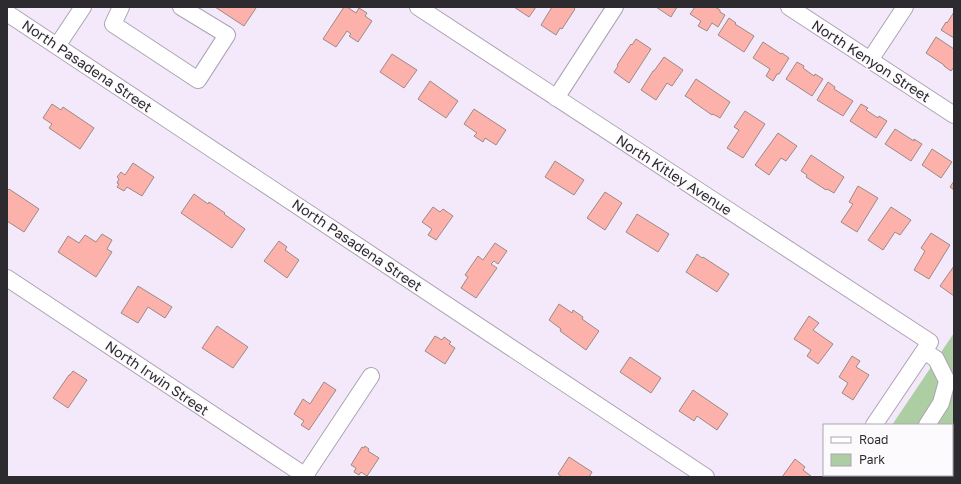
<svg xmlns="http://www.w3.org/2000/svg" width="961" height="484" viewBox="0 0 961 484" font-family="'Golos Text',sans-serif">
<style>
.green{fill:#adcea3}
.building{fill:#fcb2ab;stroke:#9d8986}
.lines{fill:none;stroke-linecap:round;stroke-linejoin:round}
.minor-casing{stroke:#aca3b2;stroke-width:18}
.minor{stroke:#fff;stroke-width:16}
.labels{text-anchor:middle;stroke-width:3;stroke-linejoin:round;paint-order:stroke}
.street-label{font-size:14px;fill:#2d2a30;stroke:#fcfafd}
</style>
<rect width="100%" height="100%" fill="#f3e9fa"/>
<path class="green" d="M954,333v144h-98l2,-2h94v-50h-60z"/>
<path class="building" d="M215,7h40l1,1 -12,18z
M344,7h3l9,6 3,-5 8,5 -2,3 7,5 -14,21 -9,-6 2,-2 -4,-3 -11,16 -13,-8z
M514,7h22l-7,10z
M552,7h22v1l1,1 -13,20 -2,-1 -4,7 -15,-10z
M656,7h21l-6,10z
M695,7h20l5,3v2l5,3 -7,12 -6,-4 -5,8 -9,-5 3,-5 -11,-7z
M954,12v26l-13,-8 5,-8 1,1z
M729,18l7,5 -1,1 19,12 -10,16 -26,-17z
M936,37l18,12v18l-3,4 -7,-5v-1l-18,-12z
M636,39l15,10 -22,34 -15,-11 4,-6 -1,-1 14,-21 1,1z
M763,42l18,12 1,-1 7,5 -10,16h-2l-4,7 -7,-5 4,-7 -17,-11z
M392,54l25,16 -13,18 -24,-16z
M664,57l19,13 -11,16 -5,-3 -11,17 -15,-10 12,-19h1z
M797,62l7,4 -1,2 11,8 1,-2 8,5 -11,17 -26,-17z
M696,79l34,23 -10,16 -7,-4 -1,1 -20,-14v-1l-7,-4z
M430,81l28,20 -12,17 -28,-19z
M828,82l7,5 -1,2 19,12 -10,15 -26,-16z
M52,104l9,6 2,-3 31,21 -14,21 -31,-21 3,-4 -9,-6z
M861,104l7,4 -2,2 12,8 1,-2 8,5 -11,17 -26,-17z
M474,109l32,21 -10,15 -11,-7 -2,4 -9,-6 3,-3 -13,-9z
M745,111l20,13 -22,34 -16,-10 12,-18 -5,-3z
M895,129l19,12v-2l8,5 -11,17 -26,-17z
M778,133l19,13 -11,15 -5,-3 -12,17 -14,-10z
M932,149l20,13 -11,16 -19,-13z
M811,155l33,22 -10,16 -7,-4 -1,1 -20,-13 1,-2 -6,-4z
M555,161l29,19 -10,15 -29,-18z
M133,163l21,14 -12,19 -15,-9 -3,4 -7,-4 2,-3 -2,-1 2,-4 -2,-2 4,-5 4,3z
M954,181v9l-4,-3z
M858,186l20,12 -21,34 -16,-10 12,-18 -4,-2z
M9,189l30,20 -15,23 -17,-11v-30z
M605,192l17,11 -17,27 -18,-12z
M194,194l14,10 1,-2 16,11 -1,1 21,15 -13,19 -51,-35z
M433,207l7,5 3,-3 10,7 -17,24 -8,-5 4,-6 -10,-7z
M891,207l20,13 -11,15 -5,-3 -12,18 -15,-10z
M637,214l32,20 -11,18 -32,-20z
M931,233l19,12 -21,34 -15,-9 11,-19 -4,-3z
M102,234l10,6 -5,9 5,3 -16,25 -38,-25 10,-16 11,7 6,-8 11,7z
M279,241l8,6 -2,3 14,10 -12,18 -23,-17z
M495,243l12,8 -9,13 -4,-3 -3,3 6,4 -21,30 -15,-10 7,-11 -3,-2 13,-19 5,4z
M697,254l5,4 1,-1 26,17 -12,18 -31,-20z
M954,266v30l-14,-10z
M138,286l34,21 -7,11 -17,-11 -10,16 -17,-10z
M559,304l13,9 1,-3 10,7 -1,2 17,12 -13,19 -26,-19 1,-2 -12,-9z
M809,316l10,7 -6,7 20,14 -15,20 -11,-8 4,-6 -17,-11z
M217,326l31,21 -15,21 -31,-20z
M435,336l7,4 2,-3 7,5 -2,2 6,4 -10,16 -20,-13z
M852,356l8,5 -4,6 13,8 -16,25 -11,-7 6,-10 -9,-6z
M630,357l31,21 -10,15 -31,-21z
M73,371l14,9 -19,28 -15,-10 16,-23h1z
M324,382l12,8 -27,40 -8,-5 3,-4 -10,-7 9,-15 7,5z
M693,390l35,24 -11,16 -20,-14 -3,5 -15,-10z
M365,446l4,3 -1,2 11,7 -12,18 -6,-4 -2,3 -5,-3 2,-4 -5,-3 11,-18 2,1z
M952,450h2v27h-14v-2h12z
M569,457l23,15 -3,5h-27l-4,-3z
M795,459l10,8 -2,3 8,6v1h-29z"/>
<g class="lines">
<defs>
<path id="minor" d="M121,7l-8,17 85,56 29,-45 -46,-28
M418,7l512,335 -56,83
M789,7l165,108
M7,13l699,464
M57,46l26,-39
M870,60l35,-53
M556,98l59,-91
M7,278l300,199
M924,351l12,8 11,22 -6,22 -14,22
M304,477l67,-101
M840,477l1,-2
M894,477l1,-2"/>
</defs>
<use href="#minor" class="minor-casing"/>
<use href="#minor" class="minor"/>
</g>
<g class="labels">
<g class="street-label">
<text transform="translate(871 61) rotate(33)" y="5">North Kenyon Street</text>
<text transform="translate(87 66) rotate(34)" y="5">North Pasadena Street</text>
<text transform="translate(674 175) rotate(33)" y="5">North Kitley Avenue</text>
<text transform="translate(357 245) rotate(34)" y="5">North Pasadena Street</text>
<text transform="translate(157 378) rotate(34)" y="5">North Irwin Street</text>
</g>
</g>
<rect width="961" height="484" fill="none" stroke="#2d2a30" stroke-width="16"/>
<rect x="823" y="424" width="130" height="52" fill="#fcfafd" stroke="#a9a7ab"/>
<rect x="831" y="437" width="20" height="6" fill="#ffffff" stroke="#a9a7ab"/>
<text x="859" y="444" font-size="12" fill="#2d2a30">Road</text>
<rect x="831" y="454" width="20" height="12" fill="#adcea3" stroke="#a9a7ab"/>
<text x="859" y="464" font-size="12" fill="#2d2a30">Park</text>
</svg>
